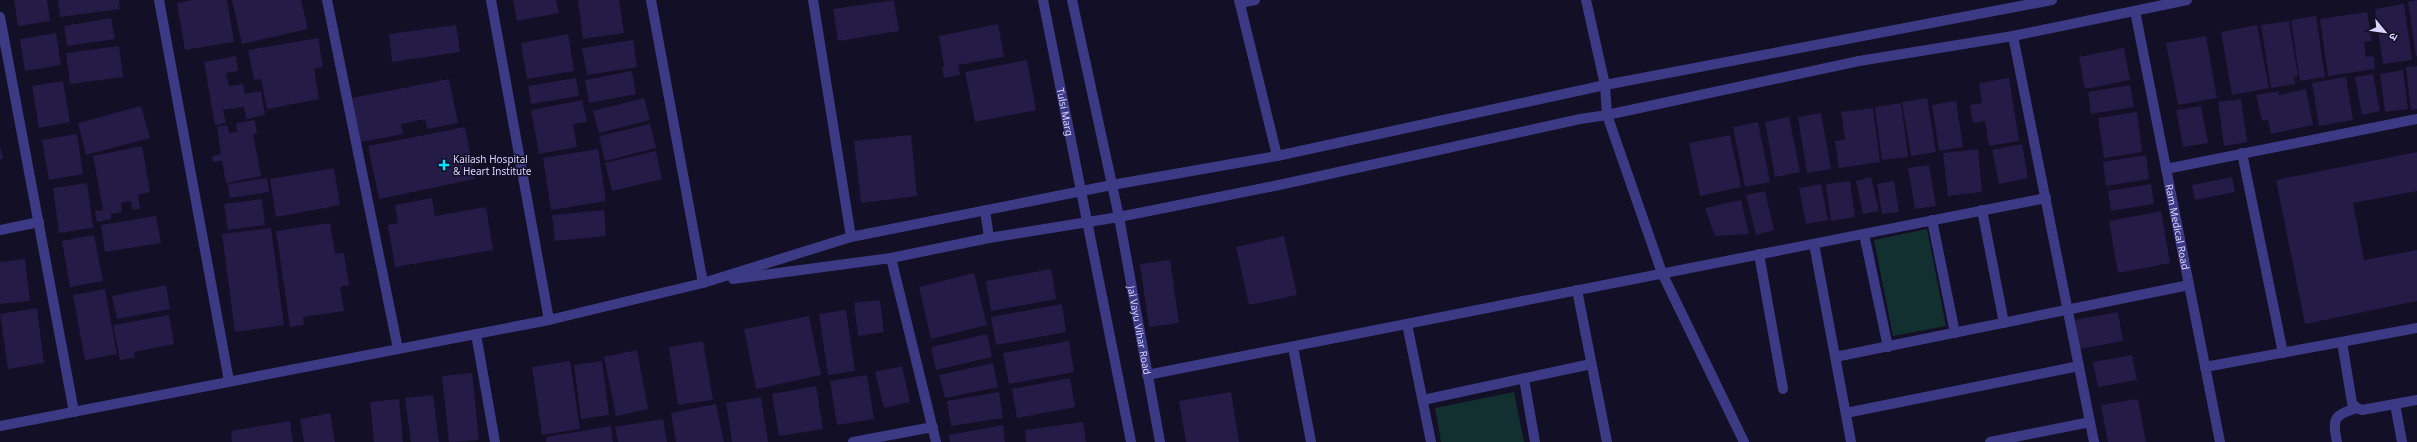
<svg xmlns="http://www.w3.org/2000/svg" width="2417" height="442" viewBox="0 0 2417 442" font-family="'Noto Sans','Noto Sans Devanagari',sans-serif">
<style>
.green{fill:#12302f}
.building{fill:#241b47}
.lines{fill:none;stroke-linecap:round;stroke-linejoin:round}
.minor{stroke:#3d3a85;stroke-width:10}
.tertiary{stroke:#3d3a85;stroke-width:10}
.poi-dot{fill:#00e5ff;stroke:#130f26;stroke-width:1.5}
.labels{text-anchor:middle;stroke-width:3;stroke-linejoin:round;paint-order:stroke}
.street-label{font-size:10px;fill:#d9d4ff;stroke:#130f26}
.poi-label{font-size:10px;fill:#d9d4ff;stroke:#130f26;text-anchor:start}
</style>
<rect width="100%" height="100%" fill="#130f26"/>
<path class="green" d="M1927,229l19,97 -53,10 -19,-96z
M1514,392l10,50h-83l-6,-34z"/>
<path class="building" d="M14,0h33l3,21 -32,5z
M58,0h61l1,9 -60,8z
M193,0h34l7,42 -49,8 -8,-47z
M232,0h69l7,29 -66,15z
M513,0h43l3,13 -42,8z
M578,0h41l5,33 -41,6z
M894,0l5,31 -61,10 -5,-32z
M2417,0v56h-1l-8,-54z
M2404,4l8,56 -29,4 -8,-55z
M2367,12l5,29 -8,1 2,15 8,-1 1,13 -47,7 -8,-57z
M2316,16l9,61 -25,4 -9,-61z
M111,18l4,21 -48,7 -3,-20z
M2289,21l9,55 -4,1 1,7 -24,4 -10,-63z
M998,24l6,33 -46,8 2,10 -16,3 -2,-11 2,-1 -5,-30z
M456,25l4,27 -68,10 -3,-28z
M2257,25l12,63 -37,7 -11,-63z
M56,33l5,32 -36,6 -5,-32z
M568,34l6,37 -47,8 -6,-36z
M2206,36l11,62 -39,7 -12,-62z
M318,38l5,29 -9,2 5,30 -52,10 -6,-30 -7,1 -6,-30z
M633,40l4,27 -50,8 -5,-27z
M119,46l4,31 -53,7 -4,-31z
M2124,48l6,32 -45,9 -6,-32z
M236,56l2,15 -12,2 3,13 14,-2 2,10 16,-3 4,24 -19,4 -2,-12 -21,3 3,13 -11,2 -11,-63z
M1027,60l9,50 -61,12 -10,-50z
M2417,66v43l-6,1 -5,-43z
M2403,70l5,39 -23,3 -5,-38z
M632,71l4,23 -47,9 -4,-23z
M2373,74l7,37 -18,4 -7,-38z
M2346,77l7,43 -34,6 -7,-43z
M576,78l3,18 -48,8 -3,-18z
M2009,78l10,63 -30,5 -4,-25 -12,2 -3,-18 12,-2 -3,-20z
M449,79l9,44 -31,6 -2,-10 -24,5 2,10 -42,8 -9,-44z
M63,81l7,41 -31,6 -7,-42z
M2130,85l4,22 -43,7 -3,-22z
M2306,89l7,36 -42,9 -3,-14 -6,1 -6,-26 23,-4v4z
M644,98l6,22 -51,13 -6,-22z
M1927,98l9,54 -25,4 -9,-54z
M2241,99l6,43 -23,4 -6,-44z
M582,100l5,22 -14,2 4,23 -38,7 -8,-44z
M1956,101l7,46 -24,4 -7,-46z
M1901,103l7,54 -26,3 -7,-53z
M141,106l9,32 -64,17 -8,-32z
M2201,106l7,37 -25,4 -7,-37z
M1873,108l7,54 -41,6 -4,-27 10,-1 -4,-28z
M2137,112l5,40 -38,6 -6,-40z
M1821,113l10,56 -24,4 -9,-56z
M1789,117l11,55 -25,5 -10,-55z
M255,120l2,14h-4l8,42 -35,7 -4,-22 -9,1 -1,-6 9,-2 -4,-27 10,-2 2,8 8,-1 -1,-9z
M1758,122l12,60 -25,5 -12,-60z
M650,124l6,24 -51,13 -6,-25z
M465,127l10,52 -96,20 -11,-53z
M77,134l6,40 -34,6 -7,-40z
M911,135l6,61 -56,7 -7,-62z
M1730,135l11,52 -41,9 -11,-53z
M2022,144l6,34 -29,6 -7,-34z
M0,145l3,14h-3z
M142,146l8,46 -12,3 2,14 -7,1 -2,-9 -10,2 1,9 -11,2v5l-14,3 -2,-11 8,-1 -10,-54z
M598,149l8,52 -55,9 -8,-52z
M1978,149l4,43 -34,4 -5,-43z
M656,151l6,28 -50,12 -7,-28z
M2417,152v39l-64,12 11,57 53,-10v51l-112,23 -29,-144z
M2146,155l3,24 -43,7 -3,-24z
M1929,165l7,41 -21,3 -7,-41z
M334,168l6,37 -64,12 -6,-38z
M1871,177l8,34 -16,3 -7,-33z
M2232,177l3,15 -40,8 -3,-15z
M267,178l2,14 -39,6 -2,-14z
M1850,181l5,36 -24,4 -5,-37z
M1894,181l5,31 -17,2 -5,-30z
M87,183l6,45 -34,5 -6,-45z
M1821,184l7,36 -22,4 -7,-36z
M2151,184l3,20 -43,7 -3,-20z
M1765,191l9,39 -18,5 -10,-40z
M432,198l3,18 51,-9 7,43 -98,17 -7,-42 10,-2 -3,-18z
M262,199l3,26 -37,5 -4,-26z
M1741,200l8,34 -34,2 -10,-28z
M604,210l2,26 -51,5 -3,-26z
M2161,211l9,52 -52,10 -9,-52z
M156,216l5,27 -56,9 -4,-27z
M330,223l5,31 9,-1 5,32 -9,2 4,24 -41,6 1,8 -14,2 -14,-96z
M271,228l13,97 -49,7 -13,-98z
M94,235l9,46 -33,6 -8,-46z
M1284,236l13,59 -48,10 -13,-58z
M25,259l5,42 -30,3v-42z
M1170,260l9,63 -30,4 -9,-63z
M1051,269l5,30 -65,12 -5,-30z
M974,273l13,52 -56,14 -12,-52z
M166,285l4,24 -53,10 -5,-23z
M105,289l12,65 -32,6 -12,-65z
M880,300l4,32 -26,4 -4,-33z
M1062,304l4,28 -70,13 -5,-28z
M37,308l7,55 -36,6 -8,-55z
M846,310l9,61 -27,4 -9,-61z
M2118,312l5,29 -43,8 -5,-29z
M169,315l5,29 -40,8 1,6 -15,2 -7,-35z
M809,316l12,59 -65,14 -12,-60z
M987,334l5,23 -56,13 -5,-23z
M703,341l10,59 -35,5 -9,-58z
M1069,341l5,31 -65,12 -6,-31z
M637,350l11,59 -32,7 -12,-59z
M2132,355l5,25 -39,7 -5,-25z
M570,361l10,68 -38,6 -10,-68z
M602,361l7,54 -28,4 -7,-54z
M993,363l5,24 -53,11 -6,-23z
M902,366l8,36 -26,6 -9,-36z
M472,373l7,67 -30,2 -7,-66z
M867,375l7,44 -37,6 -7,-44z
M1070,378l5,29 -58,11 -5,-29z
M816,386l7,43 -44,7 -7,-42z
M999,392l4,26 -52,8 -4,-25z
M1231,392l8,50h-53l-7,-41z
M433,395l6,47h-28l-6,-44z
M761,397l7,45h-36l-6,-39z
M399,399l4,43h-29l-4,-40z
M2138,399l8,43h-38l-7,-37z
M716,404l8,38h-48l-5,-29z
M330,413l5,29h-31l-4,-23z
M663,419l4,23h-49l-3,-15z
M290,421l3,21h-61l-1,-11z
M1083,422l3,20h-60l-1,-12z
M1003,425l2,17h-55l-1,-7z
M611,426l2,16h-67v-5z"/>
<g class="lines">
<g class="minor">
<path d="M159,0l70,381"/>
<path d="M327,0l71,349"/>
<path d="M491,0l58,320"/>
<path d="M651,0l52,283"/>
<path d="M813,0l38,237"/>
<path d="M1239,0l38,156"/>
<path d="M1586,0l19,85 2,30 55,158 82,169"/>
<path d="M1240,3l15,-3"/>
<path id="s1" d="M2135,11l85,431"/>
<path d="M0,17l74,395"/>
<path d="M2013,36l81,406"/>
<path d="M2242,153l41,200"/>
<path d="M2166,169l251,-50"/>
<path d="M1982,210l22,113"/>
<path d="M1932,220l23,113"/>
<path d="M0,230l39,-8"/>
<path d="M1864,234l24,113"/>
<path d="M1814,244l37,198"/>
<path d="M1759,254l24,135"/>
<path d="M891,258l45,184"/>
<path d="M1577,290l30,152"/>
<path d="M1407,324l24,118"/>
<path d="M476,334l19,108"/>
<path d="M2342,342l10,61 5,5 5,2 55,-10"/>
<path d="M1293,347l18,95"/>
<path d="M1835,357l354,-72"/>
<path d="M2205,367l212,-39"/>
<path d="M1147,375l899,-177"/>
<path d="M1524,379l11,63"/>
<path d="M1423,400l168,-36"/>
<path d="M2395,404l7,38"/>
<path d="M1846,413l233,-47"/>
<path d="M853,442l80,-15"/>
<path d="M1990,442l100,-20"/>
<path d="M2337,442c-5,-24 -3,-27 20,-34"/>
</g>
<g class="tertiary">
<path id="s2" d="M1043,0l88,442"/>
<path id="s3" d="M1072,0l47,217 41,225"/>
<path d="M985,210l4,28"/>
<path d="M733,279l158,-21 98,-20 130,-21 160,-32 301,-66 27,-4 252,-54 154,-25 174,-36"/>
<path d="M0,426l549,-106 154,-37 148,-46 261,-52 165,-29 328,-71 447,-85"/>
</g>
</g>
<path class="poi-dot" d="M442 159h4v4h4v4h-4v4h-4v-4h-4v-4h4z"/>
<g class="labels">
<g class="street-label">
<text dy="4" stroke="none"><textPath href="#s2" startOffset="114">Tulsi Marg</textPath></text>
<text dy="4" stroke="none"><textPath href="#s1" startOffset="220">Ram Medical Road</textPath></text>
<text dy="4" stroke="none"><textPath href="#s3" startOffset="337">Jal Vayu Vihar Road</textPath></text>
</g>
<g class="poi-label">
<text x="453" y="163">Kailash Hospital<tspan x="453" dy="12">&amp; Heart Institute</tspan></text>
</g>
</g>
<g transform="translate(2385 32) rotate(119)" stroke="#130f26" stroke-width="3" paint-order="stroke">
<path d="M0-3L7 15L0 10L-7 15Z" fill="#d9d4ff"/>
<text y="-6" font-size="11" font-weight="bold" text-anchor="middle" fill="#d9d4ff">उ</text>
</g>
</svg>
